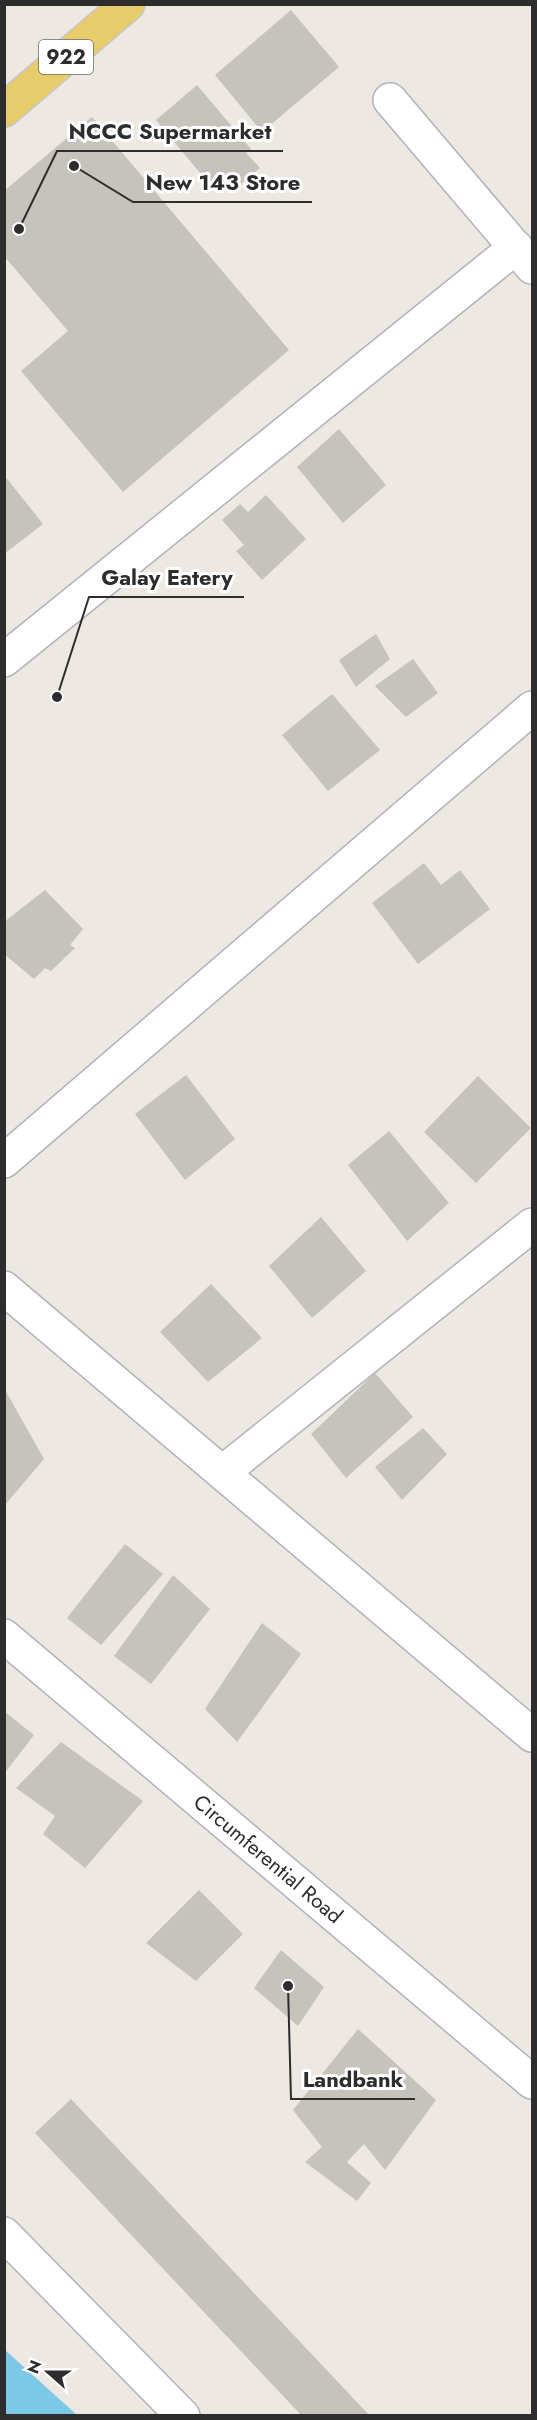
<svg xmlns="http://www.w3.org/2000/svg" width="537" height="2420" viewBox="0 0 537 2420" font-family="Jost,sans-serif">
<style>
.water{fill:#7cc9e7}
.building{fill:#c6c2bc}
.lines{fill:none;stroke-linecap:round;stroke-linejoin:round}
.minor-casing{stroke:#b1b2bc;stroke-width:36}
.secondary-casing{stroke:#b1b2bc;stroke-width:36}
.primary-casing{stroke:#c8c8c8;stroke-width:36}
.minor{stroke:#fff;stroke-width:33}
.secondary{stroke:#fff;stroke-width:33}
.primary{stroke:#e7cc6c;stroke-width:33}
.labels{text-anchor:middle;stroke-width:6;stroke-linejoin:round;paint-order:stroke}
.shield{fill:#fff;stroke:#6c6c6c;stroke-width:1.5}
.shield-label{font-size:20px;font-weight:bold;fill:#2d2d2d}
.street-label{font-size:21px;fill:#2d2d2d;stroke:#fff}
.leader{fill:none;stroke:#2d2d2d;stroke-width:2}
.callout-dot{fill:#2d2d2d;stroke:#fff;stroke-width:2}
.callout-label{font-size:22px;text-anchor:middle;font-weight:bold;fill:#2d2d2d;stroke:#fff;stroke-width:6;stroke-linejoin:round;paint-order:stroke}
</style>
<rect width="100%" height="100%" fill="#ede8e1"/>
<path class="water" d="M4,2350h1l72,65h-72z"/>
<path class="building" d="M291,10l48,57 -77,65 -47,-57z
M197,85l54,64 -5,4 14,15 -30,25 -12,-15 -8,7 -54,-65z
M92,117l197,233 -166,142 -102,-121 47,-40 -64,-75v-65z
M339,429l47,56 -43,38 -46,-56z
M4,475l39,49 -39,30z
M266,495l40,44 -44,41 -26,-29 8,-6 -22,-25 18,-16 8,8z
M376,634l14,25 -34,28 -17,-27z
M413,659l25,34 -32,24 -31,-31z
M332,694l48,56 -52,41 -46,-56z
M424,863l17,22 19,-15 30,39 -72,55 -46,-61z
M45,890l38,39 -13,16 5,3 -24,23 -6,-3 -11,11 -30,-25v-32z
M186,1075l49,64 -50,41 -50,-66z
M478,1076l53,52 -55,55 -52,-51z
M389,1131l60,72 -42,38 -59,-76z
M321,1217l45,54 -54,47 -43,-52z
M211,1284l51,54 -54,44 -48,-50z
M375,1373l38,44 -67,61 -35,-44z
M4,1388l40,71 -40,47z
M423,1428l24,26 -45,46 -27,-33z
M125,1544l38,30 -62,71 -34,-27z
M173,1575l37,34 -59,75 -37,-28z
M262,1623l39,31 -64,88 -32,-33z
M4,1711l30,24 -30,39z
M61,1742l82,59 -58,67 -42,-34 12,-18 -39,-28z
M199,1890l44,44 -47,47 -50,-38z
M281,1950l43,37 -26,39 -44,-38z
M358,2029l78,71 -51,70 -21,-26 -17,18 24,21 -14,18 -52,-39 17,-15 -29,-37z
M71,2099l299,317h-68l-267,-283z"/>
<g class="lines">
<defs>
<path id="minor" d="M390,100l142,167
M4,660l512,-413
M4,1161l528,-453
M4,1288l528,447
M223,1472l309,-247
M4,2234l179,182"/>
<path id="secondary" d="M4,1636l528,446"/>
<path id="primary" d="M4,110l124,-106"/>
</defs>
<use href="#minor" class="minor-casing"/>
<use href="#secondary" class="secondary-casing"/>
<use href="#primary" class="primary-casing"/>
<use href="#minor" class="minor"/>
<use href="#secondary" class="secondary"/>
<use href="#primary" class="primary"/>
</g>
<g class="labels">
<rect class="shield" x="39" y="40" width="54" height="34" rx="4.5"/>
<g class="shield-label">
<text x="66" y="64">922</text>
</g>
<g class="street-label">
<text transform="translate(268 1859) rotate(40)" y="7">Circumferential Road</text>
</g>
</g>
<path class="leader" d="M19 229L57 151H283M74 166L133 202H312M57 697L89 597H244M288 1986L291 2099H415"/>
<g class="callout-dot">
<circle cx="19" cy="229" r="6"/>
<circle cx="74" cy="166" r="6"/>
<circle cx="57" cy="697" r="6"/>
<circle cx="288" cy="1986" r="6"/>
</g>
<g class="callout-label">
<text x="170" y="139">NCCC Supermarket</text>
<text x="223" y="190">New 143 Store</text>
<text x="167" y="585">Galay Eatery</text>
<text x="353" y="2087">Landbank</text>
</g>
<rect width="537" height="2420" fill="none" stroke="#2d2d2d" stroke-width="12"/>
<g transform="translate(48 2372) rotate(291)" stroke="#ffffff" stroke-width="4.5" paint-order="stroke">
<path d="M0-4.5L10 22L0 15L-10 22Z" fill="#2d2d2d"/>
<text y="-9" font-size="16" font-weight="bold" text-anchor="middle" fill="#2d2d2d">N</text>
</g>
</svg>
